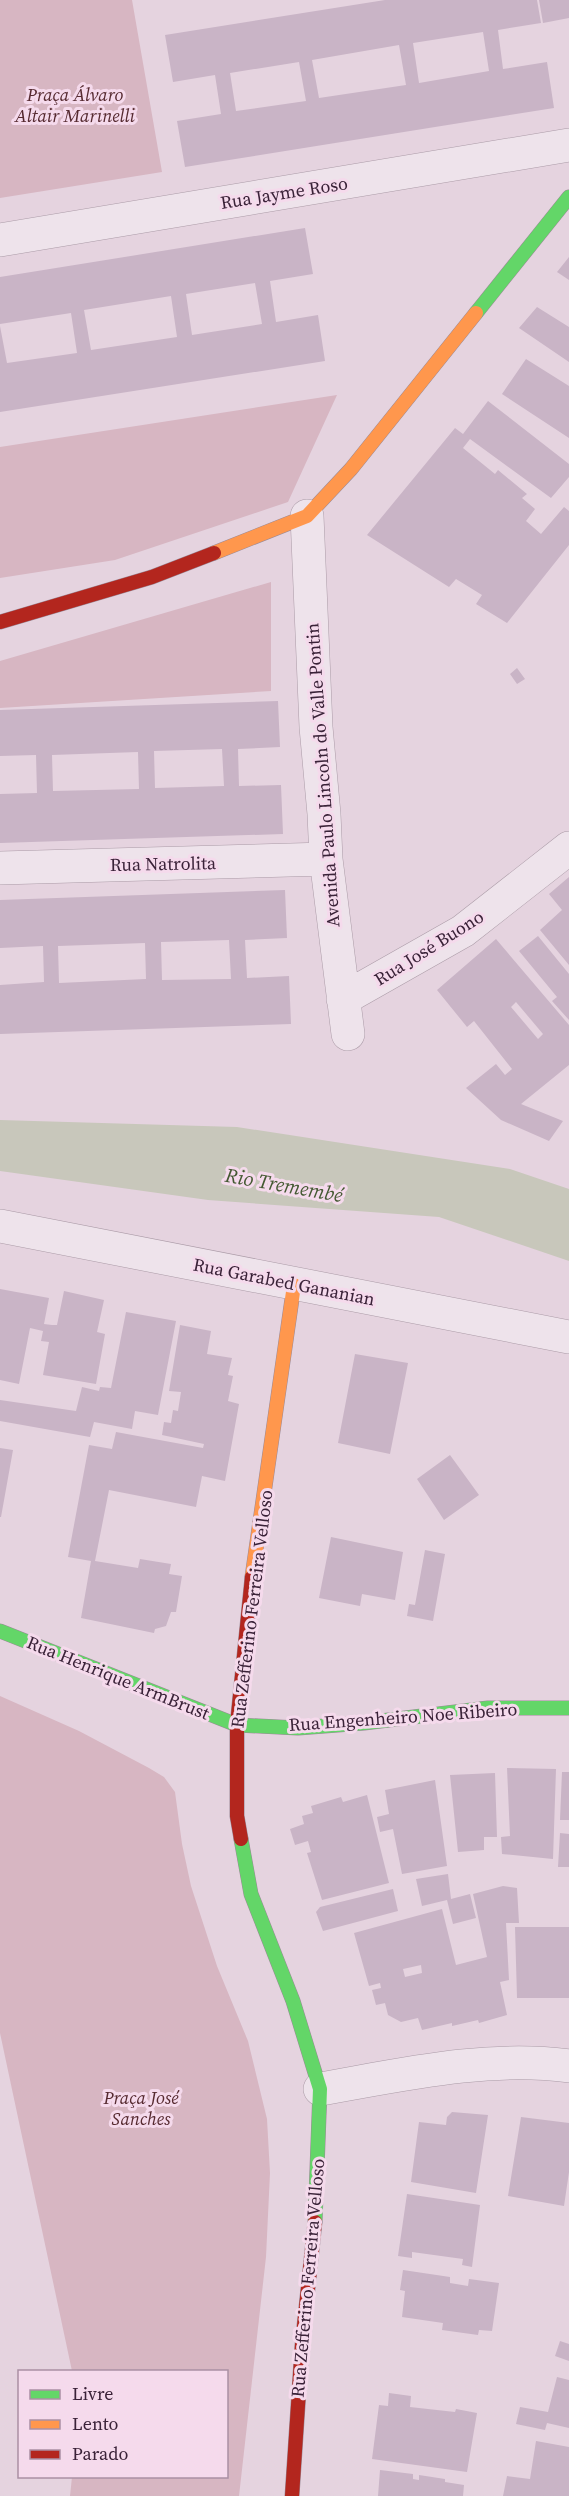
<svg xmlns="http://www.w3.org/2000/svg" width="569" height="2496" viewBox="0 0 569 2496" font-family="'Source Serif 4',serif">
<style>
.green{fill:#d7b6c2}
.water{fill:#c8c7bb}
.building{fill:#c9b4c6;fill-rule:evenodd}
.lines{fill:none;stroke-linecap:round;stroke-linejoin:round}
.street-casing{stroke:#ab9ba7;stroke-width:34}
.fast-casing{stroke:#9b8a97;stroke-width:15}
.slow-casing{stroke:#9b8a97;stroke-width:15}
.jam-casing{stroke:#9b8a97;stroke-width:15}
.street{stroke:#eee3eb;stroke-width:33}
.fast{stroke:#63d668;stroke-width:14}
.slow{stroke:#ff974d;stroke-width:14}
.jam{stroke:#b3261e;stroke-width:14}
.labels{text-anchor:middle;stroke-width:6;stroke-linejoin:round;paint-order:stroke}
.park-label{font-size:18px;font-style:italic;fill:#562a30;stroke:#f5daec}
.street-label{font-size:18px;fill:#3a2238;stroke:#f5daec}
.water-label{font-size:20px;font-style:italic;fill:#445932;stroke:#f5daec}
</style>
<rect width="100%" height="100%" fill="#e5d3df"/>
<path class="green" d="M0,0h132l30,172 -162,26z
M337,395l-49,107 -173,58 -115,18v-131z
M271,582v109l-271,17v-47z
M0,1696l79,35 70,37 15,9 11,15 7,52 9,42 26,80 31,75 19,78 3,54 -4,84 -27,239h-169l2,-19 154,-1v-104l-154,-1 -72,-338z"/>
<path class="water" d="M0,1120l237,7 273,42 59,20v72l-130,-44 -231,-17 -208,-29z"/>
<path class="building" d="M385,0h152l4,23 -43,7 5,39 44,-7 7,46 -369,59 -8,-46 44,-7 -6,-39 -42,7 -8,-47zM483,32l6,39 -70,12 -6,-40zM399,45l7,40 -87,13 -7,-38zM299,62l7,39 -70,10 -6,-38z
M539,0h30v18l-26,5z
M305,228l8,46 -43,7 6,41 42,-7 7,46 -325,51v-86l7,37 70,-10 -6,-40 -71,11v-47zM255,283l7,41 -70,11 -6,-41zM171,296l6,41 -86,13 -7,-40z
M569,257v23l-12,-8z
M537,307l32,20v35l-50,-34z
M526,359l43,27v52l-67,-44z
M488,401l81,63v13l-18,21 -81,-59 -7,9 32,26 3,-4 29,24 -5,4 13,11 -9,12 15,13 23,-27 5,4v34l-62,78 -31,-19 6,-9 -26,-16 -7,8 -82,-52 88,-107 8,6z
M517,668l8,11 -8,5 -7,-10z
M278,701l2,46 -42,2 1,37 42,-1 2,49 -283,9v-49l37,-1 -1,-38 -36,1v-46zM222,749l2,37 -69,2 -1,-37zM138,752l1,37 -86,2 -1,-36z
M569,877v88l-29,-35 22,-20 -13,-16z
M285,890l2,48 -42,2 2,38 42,-2 2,48 -291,10v-49l44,-3 -1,-36 -43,2v-48zM229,940l2,39 -69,1 -1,-38zM145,943l1,36 -87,4 -1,-37z
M538,936l31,38v46l-17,-19 5,-4 -38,-46z
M496,939l73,86v40l-48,39 42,17 -14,20 -48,-21 -35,-32 30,-24 9,11 7,-6 -38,-48 -7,6 -30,-37zM516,1002l27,32 -5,5 -27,-32z
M0,1289l49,9 -5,26 8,1h5l7,-34 40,9 -7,32 8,2 -9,50 -53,-9 6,-33 -8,-1 2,-10 -13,-3 -11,56 -19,-4z
M126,1312l50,9 -18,94 -23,-4 -3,18 -38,-7 -4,15 -90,-16v-21l76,11 6,-24 17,4 1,-4 11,1z
M180,1325l31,6 -4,23 25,4 -4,17 5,1 -5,25 11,3 -14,77 -23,-5 -6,31 -87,-17 -14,71 43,7 2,-9 31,5 -2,10 13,2 -6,36h-5l-5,14 -11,3 -1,4 -73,-15 10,-57 -23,-4 21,-112 23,4 4,-17 87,16 1,-4 -42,-9 2,-13 7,1 2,-13 5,1 3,-19 -12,-1z
M355,1354l53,9 -18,91 -52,-11z
M0,1448l13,2 -12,67h-1z
M450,1455l29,40 -35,25 -27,-41z
M331,1537l72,15 -8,48 -33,-6 -2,12 -41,-8z
M425,1550l20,4 -12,67 -26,-5 2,-12 6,1z
M507,1768l49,1 -3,90 -51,-5 -1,-17 9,-1z
M562,1772h7v48h-9z
M495,1773l2,64h-13v13l-26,2 -8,-77z
M435,1780l12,86 -45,8 -9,-45 -13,3 -3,-15 12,-3 -4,-24z
M367,1795l22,88 -67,17 -15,-47 4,-1 -3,-11 -13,4 -5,-16 14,-5 -2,-8 11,-3 -2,-7 30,-9 2,5z
M560,1833l9,1v33h-11z
M448,1874l3,25 19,-5 6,24 -23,6 -6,-24 -25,6 -6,-27z
M503,1886l14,2 2,35h-13l3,57 -9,2 7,33 -28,8 -1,-3 -26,6v-3l-30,7 -4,-12 -17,4 -13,-7 -3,-12 -9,2 -4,-15 9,-2 -1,-5 -11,3 -15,-53 88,-24 14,56 31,-8 -14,-63zM421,1965l1,8 -17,4 -2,-8z
M393,1889l5,22 -75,20 -7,-19 4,-5z
M515,1927h54v71h-52z
M452,2112l36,3 -12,78 -65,-11 8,-60 27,3 1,-8z
M521,2117l48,6v49l-5,34 -56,-10z
M407,2194l73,11 -8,62 -10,-2 1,-6 -51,-7v6l-14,-2z
M403,2270l47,7v6l18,3 1,-7 30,4 -7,48 -13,-1 -1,5 -36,-5 1,-7 -41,-6 3,-26 -5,-1z
M560,2341l9,3v17l-14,-5z
M557,2377l12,3v48l-22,-5 -2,7 -29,-6 4,-17 28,5z
M389,2393l22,3 -1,11 45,5 1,-3 21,4 -10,59 -95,-13 7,-54 9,1z
M536,2441l33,6v49h-66l4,-20 23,3z
M380,2470l33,4v5l6,1v-5l26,4v3l19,3 -1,11h-85z"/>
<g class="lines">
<defs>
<path id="street" d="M0,240l569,-95
M307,516l9,211 8,87 2,45 22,175
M0,868l326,-9
M343,999l120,-68 106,-83
M0,1226l569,111
M320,2089c81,-14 167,-34 249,-23"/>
<path id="fast" d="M476,313l93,-116
M0,1631l237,94 61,3 66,-5 124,-15h81
M241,1839l10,55 42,107 27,88 -5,133"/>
<path id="slow" d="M214,553l93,-37 44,-47 125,-156
M252,1577l42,-292"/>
<path id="jam" d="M0,622l152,-45 62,-24
M241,1839l-4,-23v-91l15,-148
M292,2496l10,-151 13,-123"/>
</defs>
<use href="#street" class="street-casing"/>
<use href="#fast" class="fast-casing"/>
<use href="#slow" class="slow-casing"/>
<use href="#jam" class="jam-casing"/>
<use href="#street" class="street"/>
<use href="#fast" class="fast"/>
<use href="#slow" class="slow"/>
<use href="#jam" class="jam"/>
</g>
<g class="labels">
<g class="park-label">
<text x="75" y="101">Praça Álvaro<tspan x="75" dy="21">Altair Marinelli</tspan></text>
<text x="141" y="2104">Praça José<tspan x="141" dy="21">Sanches</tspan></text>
</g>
<g class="street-label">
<text transform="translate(284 193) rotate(-9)" y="6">Rua Jayme Roso</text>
<text transform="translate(323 775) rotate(-94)" y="6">Avenida Paulo Lincoln do Valle Pontin</text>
<text transform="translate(163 864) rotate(-1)" y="6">Rua Natrolita</text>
<text transform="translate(429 948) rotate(-32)" y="6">Rua José Buono</text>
<text transform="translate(284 1282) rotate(11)" y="6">Rua Garabed Gananian</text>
<text transform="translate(252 1609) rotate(-83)" y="6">Rua Zefferino Ferreira Velloso</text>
<text transform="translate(118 1678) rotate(22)" y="6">Rua Henrique ArmBrust</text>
<text transform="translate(403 1717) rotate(-4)" y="6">Rua Engenheiro Noe Ribeiro</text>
<text transform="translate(308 2278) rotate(-85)" y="6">Rua Zefferino Ferreira Velloso</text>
</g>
<g class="water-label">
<text transform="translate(284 1185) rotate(10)" y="7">Rio Tremembé</text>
</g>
</g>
<rect x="18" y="2370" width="210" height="108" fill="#f5daec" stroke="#aa90a4" stroke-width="1.5"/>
<rect x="30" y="2390" width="30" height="9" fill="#63d668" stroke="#aa90a4" stroke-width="1.5"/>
<text x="72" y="2400" font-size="18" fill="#3a2238">Livre</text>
<rect x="30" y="2420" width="30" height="9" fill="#ff974d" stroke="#aa90a4" stroke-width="1.5"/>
<text x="72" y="2430" font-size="18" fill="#3a2238">Lento</text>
<rect x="30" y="2450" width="30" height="9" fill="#b3261e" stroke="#aa90a4" stroke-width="1.5"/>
<text x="72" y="2460" font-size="18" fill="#3a2238">Parado</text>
</svg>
